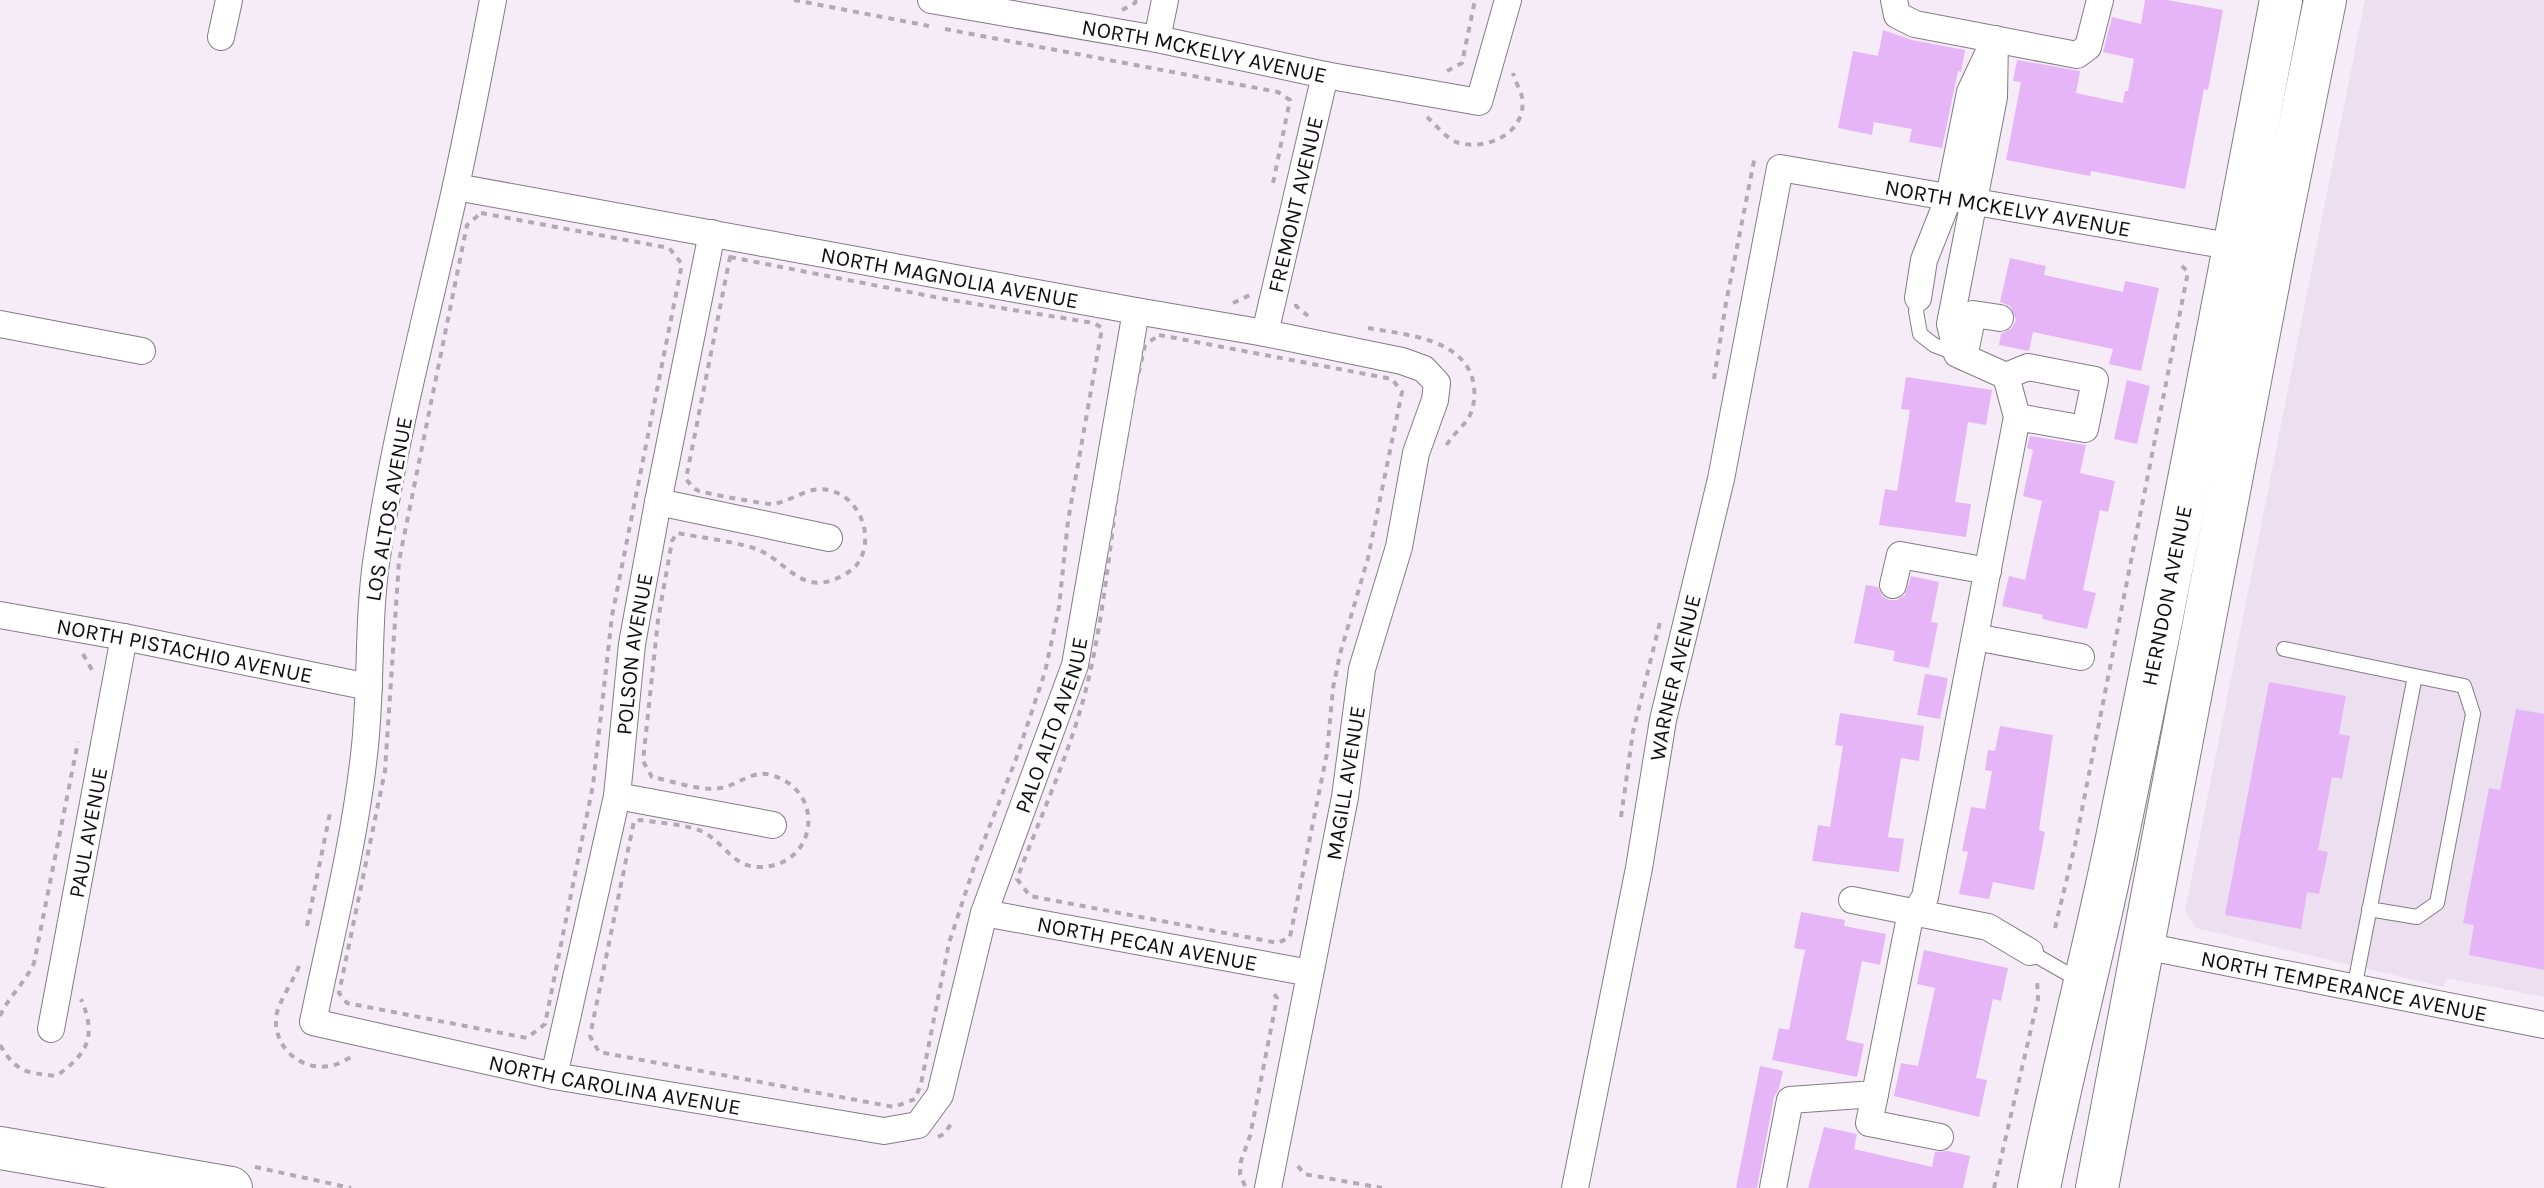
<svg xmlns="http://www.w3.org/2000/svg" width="2544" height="1188" viewBox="0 0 2544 1188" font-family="Karla,sans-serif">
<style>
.built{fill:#ecdff0}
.building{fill:#e6b5f7}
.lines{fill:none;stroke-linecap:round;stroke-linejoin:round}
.lane-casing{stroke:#837b85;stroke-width:16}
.street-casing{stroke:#837b85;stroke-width:28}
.primary-casing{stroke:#837b85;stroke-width:44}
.path{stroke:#b1a9b3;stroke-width:4;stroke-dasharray:6 6;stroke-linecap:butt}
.lane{stroke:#fff;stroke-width:14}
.street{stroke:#fff;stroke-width:26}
.primary{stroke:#fff;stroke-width:42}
.labels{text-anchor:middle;stroke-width:6;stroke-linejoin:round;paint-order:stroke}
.street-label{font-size:22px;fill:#120f13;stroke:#fff}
</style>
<rect width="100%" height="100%" fill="#f5ecf8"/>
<path class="built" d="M2365,0h179v997l-98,-19 -2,9 -248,-59 -11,-17z"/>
<path class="building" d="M2145,0h22l56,10 -15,80 -4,-1 -19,100 -94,-18 -1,5 -84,-16 15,-78 -8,-1 4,-21 63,11 -4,22 47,10 2,-12h3l6,-32 -31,-7 9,-35 29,7z
M1883,30l29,10 53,10 -4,22 -3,-1 -16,77 -33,-6 3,-13 -38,-7 -2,13 -34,-7 15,-77 25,5z
M2010,258l36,8 -2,9 79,17 2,-11 34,7 -18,83 -32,-7 4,-15 -80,-17 -4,19 -30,-6 2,-11 11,-6 4,-8 -6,-14 -10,-4z
M1906,377l86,13 -6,35 -18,-3 -13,80 16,2 -5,33 -87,-12 6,-36 12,2 13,-81 -9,-1z
M2127,380l23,6 -13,58 -23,-5z
M2030,436l56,9 -6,28 35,8 -7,31 -8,-2 -17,80 13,3 -9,36 -45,-10 1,-4 -41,-9 7,-30 16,4 17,-79 -19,-5 10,-46 -6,-2z
M1911,576l28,6 -8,40 7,1 -9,45 -36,-7 2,-10 -41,-8 12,-58 12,2 4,9 7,4h8l8,-5z
M1925,674l23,4 -8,41 -23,-4z
M2269,682l77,14 -7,38 11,2 -8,43 -10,-2 -14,73 10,2 -9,42 -12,-2 -6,37 -76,-14z
M2516,709l28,5v256l-75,-15 5,-30 -11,-2 26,-135 11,2z
M1840,713l84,13 -5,35 -18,-3 -13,79 16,2 -5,33 -87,-11 6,-36 12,2 13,-81 -8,-1z
M2000,726l53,9 -14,95 6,2 -11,58 -41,-8 -4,17 -30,-5 9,-42 -6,-1 9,-44 14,2 7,-38 -7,-1 3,-20 7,1z
M1801,912l44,8 -1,6 42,8 -6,31 -18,-4 -16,79 18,4 -7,33 -85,-17 7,-32 10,2 16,-80 -11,-2z
M1924,950l84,18 -7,33 -8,-2 -17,79 11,2 -8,37 -85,-21 7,-33 17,3 17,-78 -18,-4z
M1760,1066l23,5 -4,17 -5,9 -17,91h-21z
M1824,1127l33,7 -3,15 78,18 3,-15 13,-1 22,5 -7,32h-155z"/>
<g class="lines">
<defs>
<path id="lane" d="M1918,298l-2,13 4,23 14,11 23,9
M2284,649l131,27 -61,313
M2369,909l48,8 20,-14 36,-189 -9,-28 -49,-10
M2030,952l52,30"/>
<g id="street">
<path id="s1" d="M493,0c-12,63 -24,127 -38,190 -27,121 -60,243 -78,366 -10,66 -5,133 -13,199 -10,90 -33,179 -51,267l241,54 330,55 34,-6 22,-30 44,-182 91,-248 61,-354"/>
<path id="s2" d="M931,0l226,39 168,36 154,27 29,-102"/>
<path d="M1894,0l3,15 18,9 162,31 11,-8 12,-47"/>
<path d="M221,37l8,-37"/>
<path d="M1157,39l8,-39"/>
<path id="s3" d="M456,187l680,124 129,22 137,28 22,8 13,14 -2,17 -19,53 -17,94 -37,122 -17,128 -77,391"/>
<path d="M0,324l142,27"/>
<path id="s4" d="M1265,333l60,-258"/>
<path d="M1964,357l9,-43 27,4"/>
<path d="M2006,376l22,-9 67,13 -10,49 -68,-12"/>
<path d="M658,502l171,36"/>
<path d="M1893,585l7,-30 88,16"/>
<path id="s5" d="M0,615l124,22 245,50"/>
<path d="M1975,637l106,20"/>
<path d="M617,796l156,29"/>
<path d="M1852,900l136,27 42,25"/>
<path id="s6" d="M984,913l326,60"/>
<path id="s7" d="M2144,946l400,79"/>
<path id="s8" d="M51,1029l73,-392"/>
<path id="s9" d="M554,1076l63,-280 15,-152 26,-142 54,-269"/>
<path d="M1875,1094l-6,29 71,14"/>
<path id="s10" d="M1575,1188l64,-320 24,-148 58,-241 59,-311 455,79"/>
<path d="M1773,1188l17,-88 85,-6 34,-172 16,-25 92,-480 -11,-41 -49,-22 -7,-30 44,-227 1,-58 -25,53 -21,105 -25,63 -6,38"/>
</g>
<g id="primary">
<path d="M0,1148l231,40"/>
<path id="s11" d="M2039,1188c23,-116 53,-229 77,-345 58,-280 112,-562 165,-843"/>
<path d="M2097,1188l178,-940 50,-248"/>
</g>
</defs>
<use href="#lane" class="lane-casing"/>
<use href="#street" class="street-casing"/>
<use href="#primary" class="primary-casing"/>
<path class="path" d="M794,0l135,26
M1122,10l13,-7 1,-3
M945,29l333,63 12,8 -18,88
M1447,71l15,-8 13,-63
M1427,117c9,8 19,21 29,25 30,10 72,-9 66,-45 -2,-8 -7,-16 -9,-24
M481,213l188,35 13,16 -70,352 -19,169 -48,239 -18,14 -180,-35 -8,-10 46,-222 14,-210 68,-336z
M730,257l215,42 149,24 8,5 -34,193 -9,86 -14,65 -29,87 -40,102 -27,82 -28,141 -6,15 -21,8 -295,-55 -9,-16 44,-215 6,-1c18,3 45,4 61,11 21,9 31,35 56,36 60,2 71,-76 14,-92 -17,-5 -31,8 -46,12 -22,6 -52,-6 -73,-10l-9,-16 15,-141 14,-79 5,-8c20,4 69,10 84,18 30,15 42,45 81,25 13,-7 19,-14 22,-27 7,-30 -17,-65 -51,-59 -13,3 -28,13 -41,14 -9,0 -63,-10 -73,-13 -5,-2 -9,-7 -13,-12z
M1233,303l17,-8
M1296,304v2l12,10
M1368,328c38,7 99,10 106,58 1,10 0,22 -5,31 -6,10 -17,18 -23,29
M1159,335l233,44 10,13 -34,166 -28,96 -7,34 -6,65 -37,184 -12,6 -248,-47 -13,-17c25,-67 56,-132 72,-202 16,-70 22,-141 32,-212 6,-40 15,-81 24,-120z
M1714,379l12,-76 29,-147
M83,654l9,16
M1621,817l12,-85 28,-114
M307,926l23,-113
M2055,928l20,-83 113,-573 -10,-10
M299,966c-5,14 -22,38 -23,52 -2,30 25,53 54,48 8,-1 16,-7 24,-10
M0,1016c9,-20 25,-33 34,-53l44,-221
M0,1045c17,28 25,27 56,31 32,-22 41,-40 25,-77
M938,1137l6,-3 7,-10
M1298,1166l6,8 78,14
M255,1167l96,21
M1245,1186l-5,-12 1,-13 9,-25 27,-138 -6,-8
M1994,1188l44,-189 -1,-21"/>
<use href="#lane" class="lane"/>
<use href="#street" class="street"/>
<use href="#primary" class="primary"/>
</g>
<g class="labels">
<g class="street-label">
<text dy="8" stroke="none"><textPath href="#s2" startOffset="278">NORTH MCKELVY AVENUE</textPath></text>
<text dy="8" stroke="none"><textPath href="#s4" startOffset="132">FREMONT AVENUE</textPath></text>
<text dy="8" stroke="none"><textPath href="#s10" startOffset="1272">NORTH MCKELVY AVENUE</textPath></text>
<text dy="8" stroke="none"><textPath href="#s3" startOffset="502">NORTH MAGNOLIA AVENUE</textPath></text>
<text transform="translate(388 509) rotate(-80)" y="8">LOS ALTOS AVENUE</text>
<text dy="8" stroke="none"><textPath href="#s11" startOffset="606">HERNDON AVENUE</textPath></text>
<text dy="8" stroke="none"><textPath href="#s5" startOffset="188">NORTH PISTACHIO AVENUE</textPath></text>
<text dy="8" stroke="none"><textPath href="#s9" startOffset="430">POLSON AVENUE</textPath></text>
<text dy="8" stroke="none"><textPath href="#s10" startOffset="520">WARNER AVENUE</textPath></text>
<text dy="8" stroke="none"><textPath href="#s1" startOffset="2080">PALO ALTO AVENUE</textPath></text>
<text transform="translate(1345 783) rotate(-81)" y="8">MAGILL AVENUE</text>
<text dy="8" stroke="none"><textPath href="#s8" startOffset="200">PAUL AVENUE</textPath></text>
<text dy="8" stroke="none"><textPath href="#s6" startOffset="166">NORTH PECAN AVENUE</textPath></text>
<text dy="8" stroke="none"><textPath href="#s7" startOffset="204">NORTH TEMPERANCE AVENUE</textPath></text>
<text dy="8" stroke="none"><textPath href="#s1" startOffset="1348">NORTH CAROLINA AVENUE</textPath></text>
</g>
</g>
</svg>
